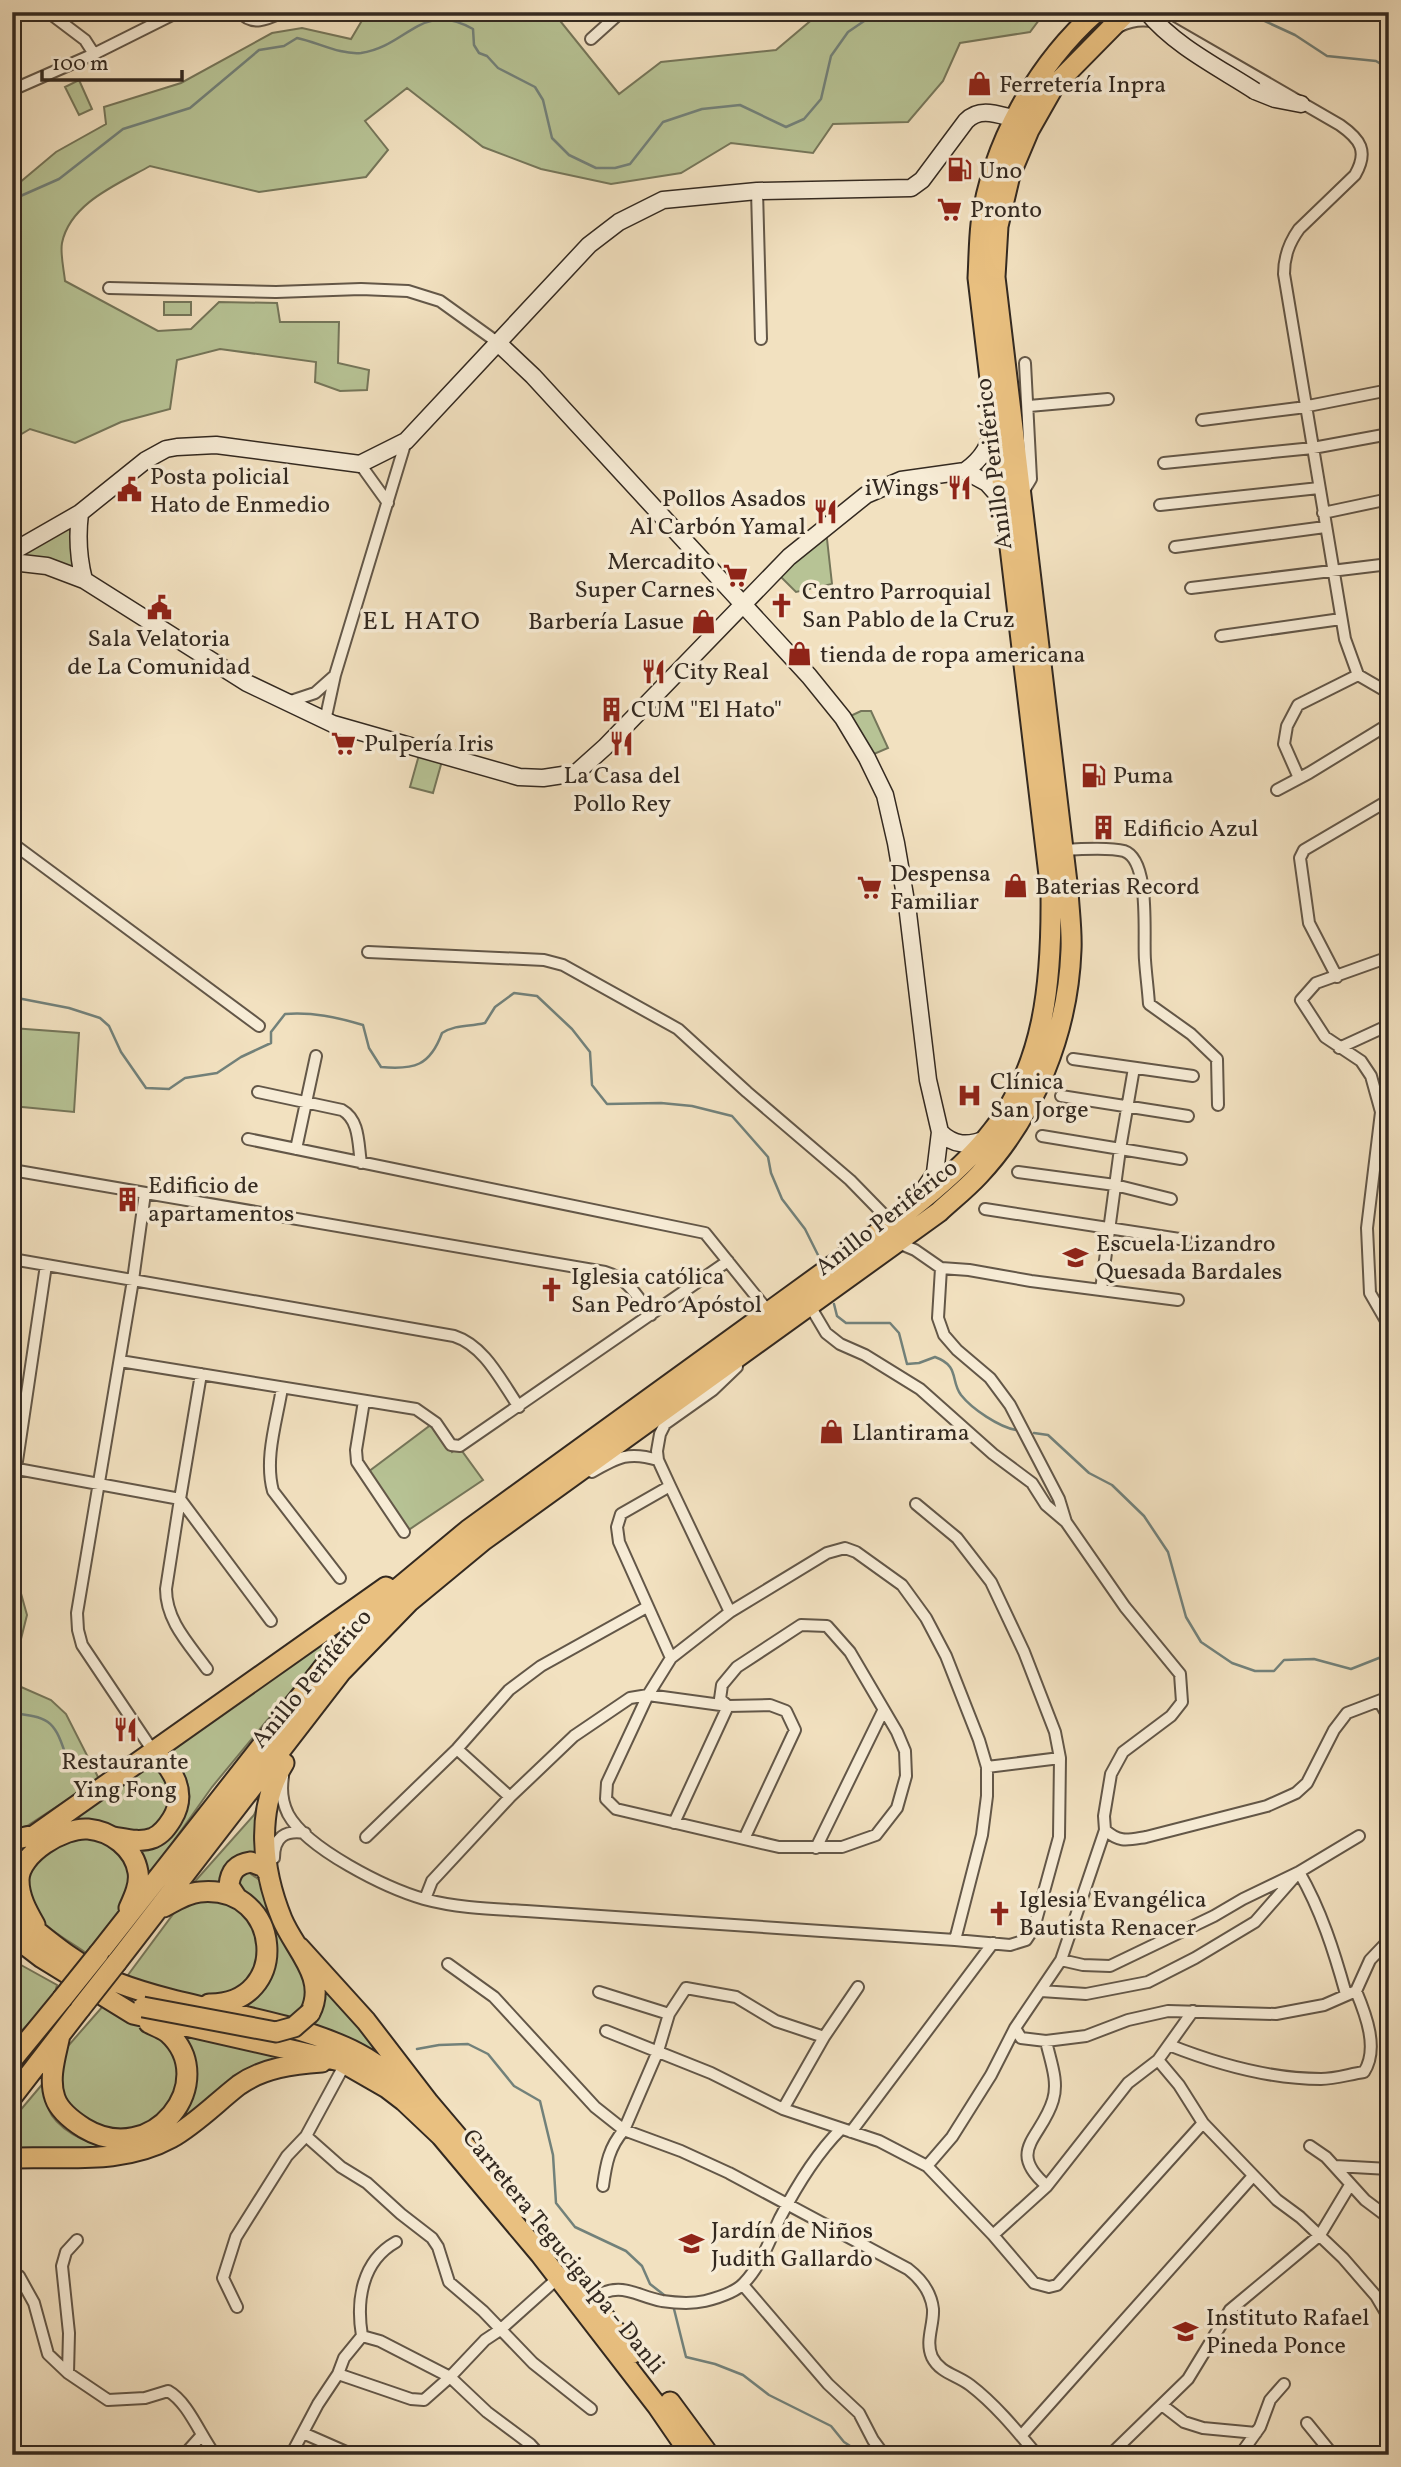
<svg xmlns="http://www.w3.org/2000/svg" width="1401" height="2467" viewBox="0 0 1401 2467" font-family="Vollkorn,serif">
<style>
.green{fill:#b7c395;stroke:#75765a;stroke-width:2}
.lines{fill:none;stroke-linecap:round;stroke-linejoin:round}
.stream{stroke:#72817a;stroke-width:2.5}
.street-casing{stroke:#635748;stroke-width:14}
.secondary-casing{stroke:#332920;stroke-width:19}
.highway-casing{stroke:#332920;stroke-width:23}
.street{stroke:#f7ecd6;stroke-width:10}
.secondary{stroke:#f7ecd6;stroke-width:16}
.highway{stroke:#e9c080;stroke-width:19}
.secondary-bridge-casing{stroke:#332920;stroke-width:19;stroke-linecap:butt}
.highway-bridge-casing{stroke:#332920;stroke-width:23;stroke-linecap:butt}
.secondary-bridge{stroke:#f7ecd6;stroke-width:16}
.highway-bridge{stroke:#e9c080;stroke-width:19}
.labels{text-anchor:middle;stroke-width:7;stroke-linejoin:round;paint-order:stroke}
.poi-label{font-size:24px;fill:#332920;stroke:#f7ecd6;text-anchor:start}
.street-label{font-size:24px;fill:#332920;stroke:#f7ecd6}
.neighbourhood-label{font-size:26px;letter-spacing:2px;fill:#332920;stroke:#f7ecd6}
</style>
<rect width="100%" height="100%" fill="#f2e1c0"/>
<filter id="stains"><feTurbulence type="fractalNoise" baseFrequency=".00286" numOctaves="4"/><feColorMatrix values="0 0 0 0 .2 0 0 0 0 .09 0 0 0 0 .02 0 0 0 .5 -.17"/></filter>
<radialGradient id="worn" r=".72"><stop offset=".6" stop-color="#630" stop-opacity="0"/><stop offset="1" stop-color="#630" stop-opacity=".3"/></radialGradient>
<path class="green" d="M367,12h186l66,82 42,-32 115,-12 45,-38 14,6 7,-6h203l-15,20 -70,11 -17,38 -35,41 -75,2 -20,29 -82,-10 -50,30 -70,11 -70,-15 -58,-22 -76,-59 -42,33 23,29 -22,27 -107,15 -109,-26c-32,18 -80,37 -88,77 -2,11 2,27 3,38l93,50 33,-2 28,-27 58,1 3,19h59l-1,41 31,7 -2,20 -27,1 -25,-9 1,-20 -96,-13 -43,11 -7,49 -49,13 -46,21 -45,-14 -17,10 -1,-250 44,-37 50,-28 -2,-17 77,-24 91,-50 30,-5 49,11z
M79,80l13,29 -13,6 -14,-28z
M164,302h27v13h-27z
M69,524l8,49 -60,-19z
M826,530l6,54 -36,8 -20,-20z
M861,711h10l17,37 -21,9 -23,-38z
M419,755l23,6 -9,32 -23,-6z
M12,1028l67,5 -5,79 -62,-6z
M432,1424l20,28 7,-5 24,33 -76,51 -39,-59z
M12,1586l8,4 7,25 -15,60z
M350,1620l-138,167 -56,79 -9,18 -10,-32c14,-11 36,-26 47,-39 14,-18 -2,-47 -15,-60z
M12,1683l39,17 15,14 33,65 -72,47 -15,4z
M152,1760c12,16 24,29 16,49 -7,19 -25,26 -45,22 -5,-1 -10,-5 -15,-7 -13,-2 -31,1 -44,2z
M260,1800l-1,59 -33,26 -37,3 65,-73z
M84,1836l32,9 15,26 -5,33 -40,49c-18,-13 -48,-27 -55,-50 -2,-9 -3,-19 -4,-29l22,-25z
M248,1872l13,9 51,106 -17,36 -72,-15 49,-43 -32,-76v-13z
M224,1898l34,27 1,43 -28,27 -31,3 -67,-16 -5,-7 46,-62 13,-12z
M12,1960l45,25 -3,12 -42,44z
M320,1972l79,98 -50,-32 -42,-11c19,-19 20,-29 13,-55z
M103,2006l63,34 17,34 -9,29 -32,26 -50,-1 -32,-34v-31l8,-17z
M178,2031l124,27 -115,63 -58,26 -117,4v-31l33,-39c1,8 1,19 3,27 8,21 38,36 59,38l76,-35z"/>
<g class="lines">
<path class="stream" d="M1245,12l50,23 32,21 49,5 13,8
M12,207l4,-9 43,-19 64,-50 67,-21 69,-58 25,-4 13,-8c20,4 43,17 64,15 47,-7 60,-53 112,-24l1,16 5,8 8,3 11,12 37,19 8,13 9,38 17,17 27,13h19l15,-4 33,-42 39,-13 38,-4 46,22 18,-8 17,-20 10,-43 17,-24 25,-17 72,-3
M12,997l57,11 31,10 9,8 12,26 25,36 23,1 16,-11 32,-5 24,-16 30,-14v-11l14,-18c28,-2 51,3 78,11l6,23 12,19c33,3 49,-1 61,-34 15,-9 26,-6 43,-10l10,-16 19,-14 23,3 35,33 18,23 2,33 15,19 54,-1 31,3 40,10 36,41 3,16 11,26 23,30 15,30
M834,1304l3,12 9,7h44l9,10 8,31 12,-1 16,-6c25,9 15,23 26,38 11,14 38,32 55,35
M1034,1433l14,2 41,38 23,12 32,31 24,36 18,65 15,25 31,21 23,8h19l10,-11 30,-1 37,10 38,-15
M12,1713c35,4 42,6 53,40l19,8 7,8
M417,2049l22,-4 29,-1 20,10 26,32 26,15 13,54 3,48 19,24 51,24 16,15 8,18 18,14
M674,2309l12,48 29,7 28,11 26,20 62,31 13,16 20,13"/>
<defs>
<path id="street" d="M48,12l37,28 9,14 84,-42
M240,12c12,15 28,7 43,0
M1120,26c16,-7 29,-7 47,-1l173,100c20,14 29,26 15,50l-56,54c-10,14 -15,27 -15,45l61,365 13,36 31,18
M591,39l30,-27
M12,90l82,-36
M757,191l4,148
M109,288l167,4 85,-3 47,2 32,10 57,41
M1029,406l79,-7
M1202,420l96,-12 91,-18
M1164,463l149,-15 76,-14
M360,464l28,39
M1022,494l9,-15 -6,-116
M1160,505l159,-17
M1323,513l66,-14
M1175,547l150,-20
M1191,588l198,-24
M1221,636l120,-17
M288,702l27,-9 18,-16
M325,721l10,-46 71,-234
M1299,778l-15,-34 3,-18 11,-21 60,-30
M1277,790l32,-17 80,-49
M12,843l247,183
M1063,850c15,-1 47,-3 61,1 27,9 19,86 21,109 1,15 3,29 4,44l42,30 26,25 1,46
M368,952l176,8 19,5 115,64 69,63 103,88 42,43
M1389,957l-73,26 -15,17 24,37 36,24 10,15 10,36 -14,116 3,65 19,33
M1337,977l-28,-54 -9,-65 4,-8 85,-50
M1339,1048l50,-23
M1073,1059l120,17
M258,1092l84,18c18,10 16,35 19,53
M1061,1096l127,20
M1042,1136l139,23
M248,1139l457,94 63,78
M296,1149l20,-93
M12,1170l593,102c24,7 32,24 46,43
M1018,1172l97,13 56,14
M145,1193l-12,87 -56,333 1,17 4,15 71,106
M985,1209l201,31
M896,1242l19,8 26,18 28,2 62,11 147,19
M12,1259l442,77c31,10 47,45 65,71
M941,1268l-3,50 6,17 13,15 33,28 20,27 49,94 7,23 59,85 55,67 2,28 -11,14 -48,36 -12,22 -7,42 1,14c15,13 22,10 41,7l121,-31 29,-13 11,-10 27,-53 13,-17 42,-16
M1101,1290l19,-141 14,-81
M810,1306l16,27 14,11 25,11 55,34 73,65 39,29 14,22 20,17
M120,1361l296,48 20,14 15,22 9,1 268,-185
M282,1388c-5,32 -18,70 -9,103l67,87
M364,1401l-8,49 1,12 47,70
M12,1468l168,31 21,-125
M592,1472c26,-15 37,-21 66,-12
M670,1486l-49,28 -4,13 2,15 52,116
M12,1495l34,-230
M180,1499l-14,90c0,32 23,55 41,80
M180,1499l91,122
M730,1612l-60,-126 -12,-26 -1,-9 3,-17 5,-10 48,-34 24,-23
M1379,1701l10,17
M457,1749l53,48
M987,1767l73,-9
M283,1777c-2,12 -1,25 5,37 19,35 98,74 136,85 33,9 68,10 102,12l429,29 55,5 16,-5 8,-12 25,-91 1,-79 -5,-26 -31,-80 -33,-70 -34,-44 -41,-34
M674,1823l54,-117 -8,-7 2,-14 15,-18 64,-42 26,1 23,26 47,80 8,19 1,25 -9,32 -21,27 -34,12h-63l-163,-38 -10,-10 1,-16 41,-88 23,-37 59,-46 97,-59 18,-5 11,4 46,33 24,33 20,38 33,84 8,27v29l-5,39 -27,105
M366,1837l91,-88 52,-59 32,-24 106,-59
M816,1848l67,-137
M274,1858c0,-21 11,-28 31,-25
M425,1899l7,-18 78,-84 64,-61 56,-38 18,-3 80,11 42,-1 16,6 9,19 -51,109
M1061,1960l22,5 27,1 104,-50 29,-17 56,-27 60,-36
M448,1964l46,33 101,110 29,23 57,21 48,22 179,96c13,10 23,23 25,40 1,16 -8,32 -1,48 8,16 25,18 38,28 25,19 47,46 67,70
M1041,1991l45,3 62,-12 47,-24 60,-36 44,-50c22,38 35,79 47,122
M599,1992l70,22
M1015,2028l6,10 25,3 40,-5 42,-16 40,-9 108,3 48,-9 32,-14 14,-31 19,-20
M606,2031l105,42 72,36 96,32 48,25 66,69 41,48 15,4 8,-2 146,-162
M1046,2041c4,19 13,40 7,59 -11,38 -48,50 -6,86
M1169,2045c48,19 99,34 152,34 14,0 29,-5 43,-7 15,-23 2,-57 -8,-81
M1158,2060l21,25 24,38 74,77 23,17 43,41 33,38 13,22
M783,2109l41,-72 34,-50
M851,2132l142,-189
M306,2136l35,31 26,16 34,31 31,24 6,9 11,35 34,29 50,52 58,46
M1310,2146l16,11 39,43 24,18
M927,2166l25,-29 39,-62 24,-47 46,-68 44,-130
M1335,2166l54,3
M603,2186c3,-22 6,-39 21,-56l34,-79 11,-37 17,-26 50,9 40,24 48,16
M993,2235l54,-49 81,-103 30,-23 35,-49
M19,2276l15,27 14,51 20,19 40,27 37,-2 23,-7c20,11 32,44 47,64
M743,2285l85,99 31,29 14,27 11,15
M591,2299c30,-19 42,-4 71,2 14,2 30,3 43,0 12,-3 30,-8 39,-18 17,-17 26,-44 36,-65 16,-31 37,-65 61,-89
M237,2307l-14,-29 13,-41 51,-81 19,-20 39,-72
M362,2336l18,5 70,36 37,35 43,32 10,11
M68,2373l1,-40 -7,-67 4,-14 11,-12
M338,2374l73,25 13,1 26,-23 35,-37 15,-10 58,-52
M1162,2405l22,17 19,6 53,5
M1307,2423l26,32
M303,2433l50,22
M1021,2436l232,-260
M12,2451l4,4
M184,2455l17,-19
M291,2455l27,-51 20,-30 6,-16 18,-22c-6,-36 0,-75 34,-94
M1110,2455l78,-76 42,-69 90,-75 30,-50
M1240,2455l20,-28 10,-27 14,-16"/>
<path id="secondary" d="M1255,91l20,8 26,5
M497,342l36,34 276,300 34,42 24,40 18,37 11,48 12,70 20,167 12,52 -5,41 -15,22
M965,471c17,-12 26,-26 28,-47
M80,513c-3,24 -2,44 4,67
M12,552l68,-39 66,-53 20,-11 11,-2 39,-2 144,19 46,-23 183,-196 30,-23 44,-22 94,-9 154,-3 11,-8 44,-59c14,-15 33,-6 50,-2
M12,562l35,4 37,14 163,103 86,41 186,53 24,1 33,-5 29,-26 184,-190 77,-62 35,-15 64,-9 22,12 16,18
M940,1132c14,14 28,14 46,7"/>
<path id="highway" d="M284,1763c-29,47 -22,107 -2,156 13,31 46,59 28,94
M114,1837c12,2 26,6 39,1 9,-4 14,-11 19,-19 16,-26 1,-51 -19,-68
M12,1840l23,-5 351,-248
M237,1898l-8,-12c1,-15 8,-22 22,-24l13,5 4,6
M164,1907c11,-6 23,-14 36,-15 83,-8 92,113 9,112
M12,1911c33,27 67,57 106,72 74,28 155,32 227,64 23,10 44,26 64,40
M35,1925c-8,-14 -16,-28 -16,-45 0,-26 45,-53 69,-51 23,2 46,19 50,43 2,12 -4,25 -9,36
M12,1935l30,23 91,56 207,47 47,27 17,13 37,35 99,118 118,153 33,48
M299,1947l67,74 63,82 89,105
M99,1953l231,-294 61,-65 77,-64 440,-319c28,-22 55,-45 78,-72 60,-70 66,-160 65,-247l-73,-614c1,-18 1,-36 3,-54 11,-79 55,-159 115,-212
M117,1962l224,-290 68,-70 75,-62 455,-328c13,-12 28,-24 40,-37 56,-60 89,-143 92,-225 1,-19 -2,-40 -3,-59l-73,-614 3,-51 12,-51 19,-45 25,-44 73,-74
M60,2035c-4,20 -12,43 -5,63 4,12 18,23 29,30 69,42 137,-47 84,-95 -5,-4 -13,-7 -19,-10
M12,2060l50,-61
M12,2097l68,-88
M12,2158c54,-2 110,7 159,-20 25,-14 46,-36 68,-53 24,-17 54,-21 83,-23
M571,2275l62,78
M670,2402l39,53"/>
</defs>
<use href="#street" class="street-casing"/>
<use href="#secondary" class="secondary-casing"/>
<use href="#highway" class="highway-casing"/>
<use href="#street" class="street"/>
<use href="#secondary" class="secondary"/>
<use href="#highway" class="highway"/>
<defs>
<path id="secondary-bridge" d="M1147,12c28,34 71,55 108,79"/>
<path id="highway-bridge" d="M62,1999l37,-46
M143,2007l133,25 18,-5 16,-14
M80,2009l37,-47"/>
</defs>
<use href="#secondary-bridge" class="secondary-bridge-casing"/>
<use href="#highway-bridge" class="highway-bridge-casing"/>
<use href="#secondary-bridge" class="secondary-bridge"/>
<use href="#highway-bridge" class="highway-bridge"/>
</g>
<defs>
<symbol id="shop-bare" viewBox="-9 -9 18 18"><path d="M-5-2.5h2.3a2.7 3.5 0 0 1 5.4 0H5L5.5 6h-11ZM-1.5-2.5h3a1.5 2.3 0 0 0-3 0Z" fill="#8f2418" stroke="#f7ecd6" stroke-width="2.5" paint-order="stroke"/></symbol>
<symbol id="fuel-bare" viewBox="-9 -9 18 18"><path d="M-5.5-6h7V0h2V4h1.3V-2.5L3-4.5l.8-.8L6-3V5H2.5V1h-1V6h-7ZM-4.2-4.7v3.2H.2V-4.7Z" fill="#8f2418" stroke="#f7ecd6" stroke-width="2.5" paint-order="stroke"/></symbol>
<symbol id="supermarket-bare" viewBox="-9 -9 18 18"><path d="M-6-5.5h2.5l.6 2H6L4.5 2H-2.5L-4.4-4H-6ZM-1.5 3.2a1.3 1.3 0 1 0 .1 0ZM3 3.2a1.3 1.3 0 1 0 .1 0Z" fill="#8f2418" stroke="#f7ecd6" stroke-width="2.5" paint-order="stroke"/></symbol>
<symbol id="restaurant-bare" viewBox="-9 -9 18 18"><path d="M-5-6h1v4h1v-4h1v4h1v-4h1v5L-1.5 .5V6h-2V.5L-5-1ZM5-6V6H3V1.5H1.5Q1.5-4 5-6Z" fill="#8f2418" stroke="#f7ecd6" stroke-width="2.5" paint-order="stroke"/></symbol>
<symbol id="civic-bare" viewBox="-9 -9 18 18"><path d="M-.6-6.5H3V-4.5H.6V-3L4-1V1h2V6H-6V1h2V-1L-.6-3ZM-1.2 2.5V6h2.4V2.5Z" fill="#8f2418" stroke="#f7ecd6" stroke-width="2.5" paint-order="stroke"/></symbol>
<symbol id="church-bare" viewBox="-9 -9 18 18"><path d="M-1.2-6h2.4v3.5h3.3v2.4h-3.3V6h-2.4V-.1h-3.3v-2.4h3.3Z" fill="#8f2418" stroke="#f7ecd6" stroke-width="2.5" paint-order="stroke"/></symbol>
<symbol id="building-bare" viewBox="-9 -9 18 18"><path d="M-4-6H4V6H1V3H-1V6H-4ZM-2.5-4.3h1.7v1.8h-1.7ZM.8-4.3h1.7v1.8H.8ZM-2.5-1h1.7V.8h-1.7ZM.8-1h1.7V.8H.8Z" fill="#8f2418" stroke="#f7ecd6" stroke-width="2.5" paint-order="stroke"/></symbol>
<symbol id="hospital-bare" viewBox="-9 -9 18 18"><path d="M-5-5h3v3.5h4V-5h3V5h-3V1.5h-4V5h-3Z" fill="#8f2418" stroke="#f7ecd6" stroke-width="2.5" paint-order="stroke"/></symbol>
<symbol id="school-bare" viewBox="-9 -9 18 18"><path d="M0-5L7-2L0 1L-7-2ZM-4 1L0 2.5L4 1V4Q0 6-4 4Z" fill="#8f2418" stroke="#f7ecd6" stroke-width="2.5" paint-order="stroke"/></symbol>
</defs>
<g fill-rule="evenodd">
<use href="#shop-bare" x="962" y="66" width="35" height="35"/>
<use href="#fuel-bare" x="942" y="152" width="35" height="35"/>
<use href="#supermarket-bare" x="932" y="192" width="35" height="35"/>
<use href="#restaurant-bare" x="942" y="470" width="35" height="35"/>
<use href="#civic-bare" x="112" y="472" width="35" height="35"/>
<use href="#restaurant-bare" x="808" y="494" width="35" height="35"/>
<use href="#supermarket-bare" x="718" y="558" width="35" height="35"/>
<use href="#church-bare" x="764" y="588" width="35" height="35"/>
<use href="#civic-bare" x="142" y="590" width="35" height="35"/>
<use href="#shop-bare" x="686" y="604" width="35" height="35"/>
<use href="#shop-bare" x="782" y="636" width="35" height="35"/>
<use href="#restaurant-bare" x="636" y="654" width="35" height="35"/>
<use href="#building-bare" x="594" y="692" width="35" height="35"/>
<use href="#supermarket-bare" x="326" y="726" width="35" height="35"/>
<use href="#restaurant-bare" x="604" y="726" width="35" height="35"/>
<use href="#fuel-bare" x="1076" y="758" width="35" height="35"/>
<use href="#building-bare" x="1086" y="810" width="35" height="35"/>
<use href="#shop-bare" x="998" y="868" width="35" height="35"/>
<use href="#supermarket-bare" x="852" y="870" width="35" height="35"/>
<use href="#hospital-bare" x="952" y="1078" width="35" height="35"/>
<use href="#building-bare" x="110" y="1182" width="35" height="35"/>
<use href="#school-bare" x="1058" y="1240" width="35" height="35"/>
<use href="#church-bare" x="534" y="1272" width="35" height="35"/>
<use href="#shop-bare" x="814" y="1414" width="35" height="35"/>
<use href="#restaurant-bare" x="108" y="1712" width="35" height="35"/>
<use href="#church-bare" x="982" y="1896" width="35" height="35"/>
<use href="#school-bare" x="674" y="2226" width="35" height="35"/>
<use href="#school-bare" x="1168" y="2314" width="35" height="35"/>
</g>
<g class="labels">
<g class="poi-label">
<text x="999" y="92">Ferretería Inpra</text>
<text x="979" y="178">Uno</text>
<text x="970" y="217">Pronto</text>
<text x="150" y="484">Posta policial<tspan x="150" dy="28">Hato de Enmedio</tspan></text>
<text x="939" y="495" text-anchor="end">iWings</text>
<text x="806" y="506" text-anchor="end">Pollos Asados<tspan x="806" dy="28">Al Carbón Yamal</tspan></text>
<text x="715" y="569" text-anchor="end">Mercadito<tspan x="715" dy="28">Super Carnes</tspan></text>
<text x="802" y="599">Centro Parroquial<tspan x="802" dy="28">San Pablo de la Cruz</tspan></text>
<text x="684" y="629" text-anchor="end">Barbería Lasue</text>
<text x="159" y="646" text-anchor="middle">Sala Velatoria<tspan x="159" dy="28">de La Comunidad</tspan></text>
<text x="820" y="662">tienda de ropa americana</text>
<text x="674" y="679">City Real</text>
<text x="631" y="717">CUM "El Hato"</text>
<text x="364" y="751">Pulpería Iris</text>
<text x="622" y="783" text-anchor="middle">La Casa del<tspan x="622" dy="28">Pollo Rey</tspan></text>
<text x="1113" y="783">Puma</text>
<text x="1123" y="836">Edificio Azul</text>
<text x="890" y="881">Despensa<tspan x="890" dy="28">Familiar</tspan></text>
<text x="1035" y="894">Baterias Record</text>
<text x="990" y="1089">Clínica<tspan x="990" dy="28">San Jorge</tspan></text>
<text x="148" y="1193">Edificio de<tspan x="148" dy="28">apartamentos</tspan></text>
<text x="1096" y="1251">Escuela Lizandro<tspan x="1096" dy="28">Quesada Bardales</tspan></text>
<text x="571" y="1284">Iglesia católica<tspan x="571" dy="28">San Pedro Apóstol</tspan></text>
<text x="852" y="1440">Llantirama</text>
<text x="125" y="1769" text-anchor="middle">Restaurante<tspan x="125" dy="28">Ying Fong</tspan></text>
<text x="1019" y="1907">Iglesia Evangélica<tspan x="1019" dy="28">Bautista Renacer</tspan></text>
<text x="711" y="2238">Jardín de Niños<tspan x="711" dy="28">Judith Gallardo</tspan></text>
<text x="1206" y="2325">Instituto Rafael<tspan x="1206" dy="28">Pineda Ponce</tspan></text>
</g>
<g class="street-label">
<text transform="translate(993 464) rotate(-97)" y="8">Anillo Periférico</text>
<text transform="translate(886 1217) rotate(-38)" y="8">Anillo Periférico</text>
<text transform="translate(311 1678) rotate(-50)" y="8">Anillo Periférico</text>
<text transform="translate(564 2251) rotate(51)" y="8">Carretera Tegucigalpa - Danli</text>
</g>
<g class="neighbourhood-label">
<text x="422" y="629">EL HATO</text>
</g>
</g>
<rect width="1401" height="2467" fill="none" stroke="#f2e1c0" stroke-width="42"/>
<rect x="14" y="14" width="1373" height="2439" fill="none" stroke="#332920" stroke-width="3.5"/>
<rect x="21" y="21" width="1359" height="2425" fill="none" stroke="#332920" stroke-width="2"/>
<path d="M42 70v10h140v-10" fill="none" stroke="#332920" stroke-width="3.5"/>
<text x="52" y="70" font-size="21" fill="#332920" stroke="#f7ecd6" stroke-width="5" paint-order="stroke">100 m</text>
<rect width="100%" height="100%" filter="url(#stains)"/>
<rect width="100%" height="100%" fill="url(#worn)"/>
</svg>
